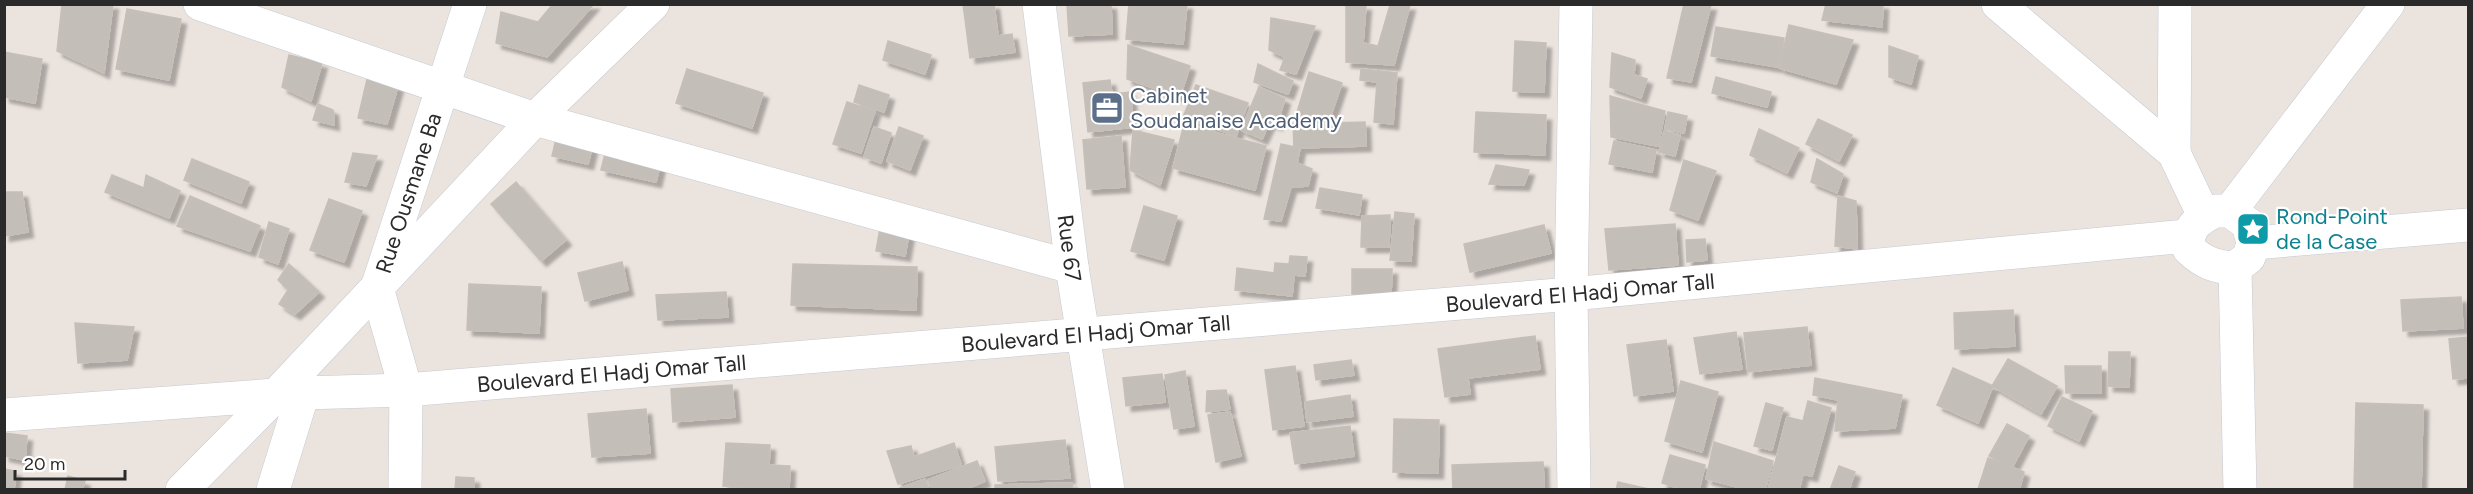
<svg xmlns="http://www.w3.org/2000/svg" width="2473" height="494" viewBox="0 0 2473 494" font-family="Figtree,sans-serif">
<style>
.building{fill:#c4beb9;stroke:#c6bfb7;stroke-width:1.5;filter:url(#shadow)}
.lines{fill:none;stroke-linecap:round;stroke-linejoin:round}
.street-casing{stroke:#c5cad3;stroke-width:34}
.secondary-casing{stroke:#c5cad3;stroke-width:34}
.street{stroke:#fff;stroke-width:33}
.secondary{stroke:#fff;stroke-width:33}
.labels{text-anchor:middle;stroke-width:4.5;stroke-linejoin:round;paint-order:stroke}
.service-label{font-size:22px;fill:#4e5e75;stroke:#fff;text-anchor:start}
.street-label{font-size:22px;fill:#2a2a2a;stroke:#fff}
.culture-label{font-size:22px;fill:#0d838f;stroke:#fff;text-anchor:start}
</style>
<defs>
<filter id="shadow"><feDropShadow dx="5.5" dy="5.5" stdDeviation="1.5" flood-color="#0004"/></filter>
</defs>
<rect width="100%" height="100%" fill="#ebe3de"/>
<path class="building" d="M62,4h51l-9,69 -47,-22z
M553,4h41l-47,53 -51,-14 5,-31 37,10z
M963,4h31l4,32 14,-2 3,18 -45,6z
M1067,4h44l1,30 -43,2z
M1129,4h58l-4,40 -57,-5z
M1684,4l27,1 -20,77 -24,-4z
M1826,4h57l-1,23 -60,-7z
M1346,5h20l-3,38 15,3 12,-41h20l-16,60 -48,-3z
M127,9l54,10 -12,61 -53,-11z
M1271,18l44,8 -19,48 -16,-4 5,-13 -16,-7z
M1789,25l64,15 -17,44 -57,-16z
M1716,27l68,11 -7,29 -66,-11z
M888,41l43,14 -6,19 -42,-14z
M1515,41l31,2 -2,49 -31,-1z
M1128,45l62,21 -10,31 -53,-18z
M1889,46l29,10 -7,28 -22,-7z
M4,52l38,7 -7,44 -31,-6z
M1612,53l23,7 -1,15 13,4 -6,19 -31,-11z
M289,55l33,8 -11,38 -29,-14z
M1258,64l35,17 -5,13 -34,-12z
M687,69l76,24 -11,35 -76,-25z
M1361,69l36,4 -4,51 -19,-2 3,-40 -17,-2z
M1309,72l33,11 -12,35 -35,1z
M368,75l30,11 -11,38 -29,-6z
M1716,77l55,15 -4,15 -55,-14z
M1110,80l2,14 18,-2 4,35 -46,5 -5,-49z
M859,85l30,10 -5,17 -30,-10z
M1196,85l52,18 -12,33 -53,-19z
M1259,87l26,12 -8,26 -7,-3 -8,17 -21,-9z
M1610,96l55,15 -7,35 -47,-9z
M847,102l28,9 -14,42 -28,-9z
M318,104l15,6 1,15 -21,-5z
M1476,112l70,3 -1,40 -71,-3z
M1668,112l19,4 -3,17 -19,-4z
M1818,119l34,16 -13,26 -33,-17z
M1365,122l1,24 -72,2 -1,-24z
M1184,124l82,22 -11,44 -82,-22z
M874,127l17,6 -10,30 -17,-6z
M899,127l24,9 -13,34 -23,-9z
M1759,129l40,19 -12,25 -37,-18z
M1133,130l41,10 -14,45 -30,-15z
M1664,131l16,4 -5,21 -16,-4z
M557,135l36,9 -5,20 -36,-8z
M1121,136l4,51 -38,2 -4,-49z
M1614,141l42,9 -4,22 -43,-8z
M1281,144l19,4 -3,15 15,6 -4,17 -17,1 -10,34 -17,-2z
M606,150l55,11 -5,21 -55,-12z
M353,153l24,3 -11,30 -21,-4z
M192,159l57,23 -8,21 -57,-23z
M1817,159l26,15 -6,19 -26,-11z
M1684,160l32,11 -18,49 -28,-10z
M1496,165l33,5 -5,15 -35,-1z
M112,175l32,13 2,-13 34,16 -11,27 -64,-26z
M516,182l50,58 -25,21 -50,-57z
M1320,188l42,7 -3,20 -43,-7z
M4,192h18l6,40 -24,4z
M190,196l70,30 -10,25 -73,-25z
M1838,196l18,5 1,48 -22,-3z
M329,199l33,12 -18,51 -34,-12z
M1144,206l33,10 -13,44 -33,-9z
M1395,212l19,2 -3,47 -21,-1z
M1390,215l-1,32h-28l1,-31z
M269,222l20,7 -11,35 -19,-7z
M1675,224l3,41 -69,5 -4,-41z
M1544,225l7,28 -81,19 -6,-28z
M880,228l29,5 -4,23 -29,-5z
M1705,239l2,21 -20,2 -1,-22z
M1290,256l17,1 -2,19 -11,-1 -2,21 -57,-6 2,-22 37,5 1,-10 14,1z
M622,262l6,28 -43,11 -7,-28z
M289,264l30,28 -24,22 -16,-10 9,-14 -10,-10z
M793,264l124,3 -1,43 -125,-5z
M1352,269h40l-1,26 -39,-1z
M469,284l72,3 -2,46 -72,-3z
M726,292l2,25 -70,3 -2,-25z
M2461,297l2,31 -60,3 -2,-31z
M2013,310l2,36 -60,3 -1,-36z
M75,323l59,4 -7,33 -49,3z
M1807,327l4,38 -63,7 -4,-39z
M1736,332l6,37 -42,5 -6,-36z
M1535,336l5,33 -72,9 2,16 -25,3 -7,-48z
M2468,337v41l-15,1 -4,-40z
M1666,340l7,51 -39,5 -7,-51z
M2109,352h21l-1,35 -21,-1z
M2008,359l49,27 -16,28 -49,-28z
M1351,360l3,15 -38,5 -2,-15z
M1295,366l9,60 -31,4 -8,-60z
M2065,366h36v27h-35z
M1953,368l40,18 -15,37 -41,-18z
M1185,371l9,55 -20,3 -9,-54z
M1162,374l3,28 -39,4 -3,-28z
M1815,378l87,17 -7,33 -60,3 3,-31 -25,-5z
M1681,381l37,11 -16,60 -37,-11z
M732,385l3,32 -62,5 -2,-33z
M1226,390l4,19 -24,3 1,-21z
M1350,395l3,21 -46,6 -2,-20z
M2062,397l30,14 -13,30 -31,-15z
M1808,401l23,7 -19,68 -9,-2 -4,16h-31l19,-73 16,4z
M1766,403l17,5 -11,42 -18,-4z
M2356,403l67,2 -2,85h-67z
M646,409l4,44 -58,4 -4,-43z
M1230,412l11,44 -25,6 -8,-47z
M1394,419l45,1 -1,53 -45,-1z
M2007,424l22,12 -17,32 -23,-12z
M1350,426l4,30 -59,8 -5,-31z
M4,433l23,3 -2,24 -21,-4z
M1065,440l5,38 -72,3 -3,-34z
M1714,442l59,19 -8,29h-16l-43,-11z
M726,443l44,2 -1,20 21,1 -1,24 -66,-4z
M954,443l7,22 -63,19 -11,-33 24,-5 3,11z
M1670,455l35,10 -6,25h-14l-23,-7z
M1988,458l36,14 -5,18 -41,-1z
M977,461l8,20 -21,9h-32l-4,-10z
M1543,462l1,28h-91l-1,-25z
M1839,466l16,6 -6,18h-19z
M4,469l12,2 -2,19h-10z
M68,476l17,5 -3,9h-17z
M456,477l18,1v12h-19z
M925,479l4,11h-34z
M1618,482l35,8h-37z
M1072,483l1,7h-78v-5z"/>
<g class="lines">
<defs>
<g id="street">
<path d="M200,4l335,115 537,148"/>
<path id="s1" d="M1039,4l33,263 36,223"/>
<path d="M1998,4l176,149 30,63"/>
<path d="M2174,153l1,-149"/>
<path d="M2230,211l158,-207"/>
<path d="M182,490l94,-95 259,-276 118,-115"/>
<path d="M273,490l30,-97"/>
<path id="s2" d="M405,490l1,-100 -29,-102 93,-284"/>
<path d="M1574,490l-3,-196 5,-290"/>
</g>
<g id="secondary">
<path d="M2215,211h15l18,13 5,19 -4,14 -14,11c-20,-1 -31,-5 -46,-19 -3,-21 8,-29 26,-38z"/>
<path d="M2253,243l215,-18"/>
<path d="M2235,268l5,222"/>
<path id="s3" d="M4,415l299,-22 103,-3 1165,-96 616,-58"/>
</g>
</defs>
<use href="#street" class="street-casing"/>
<use href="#secondary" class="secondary-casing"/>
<use href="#street" class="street"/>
<use href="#secondary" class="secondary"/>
</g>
<defs>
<symbol id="office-square" viewBox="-11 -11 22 22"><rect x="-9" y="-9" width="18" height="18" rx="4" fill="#5c6f8a" stroke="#fff"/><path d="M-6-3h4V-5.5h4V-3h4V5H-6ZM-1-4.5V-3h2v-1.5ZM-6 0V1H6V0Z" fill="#fff"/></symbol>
<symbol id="sight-square" viewBox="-11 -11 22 22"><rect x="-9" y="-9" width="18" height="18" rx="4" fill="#0f9aa8" stroke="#fff"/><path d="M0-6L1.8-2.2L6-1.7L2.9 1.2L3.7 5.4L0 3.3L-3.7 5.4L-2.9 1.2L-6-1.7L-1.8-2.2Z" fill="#fff"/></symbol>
</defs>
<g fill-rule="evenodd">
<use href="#office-square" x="1088" y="89" width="38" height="38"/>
<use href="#sight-square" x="2234" y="210" width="38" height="38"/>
</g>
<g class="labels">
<g class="service-label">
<text x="1130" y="103">Cabinet<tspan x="1130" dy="25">Soudanaise Academy</tspan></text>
</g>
<g class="street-label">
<text dy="8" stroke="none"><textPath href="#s2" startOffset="306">Rue Ousmane Ba</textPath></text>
<text dy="8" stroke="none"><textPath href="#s1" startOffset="246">Rue 67</textPath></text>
<text dy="8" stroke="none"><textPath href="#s3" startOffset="1581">Boulevard El Hadj Omar Tall</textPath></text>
<text dy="8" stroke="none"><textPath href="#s3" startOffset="1095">Boulevard El Hadj Omar Tall</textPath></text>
<text dy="8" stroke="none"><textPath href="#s3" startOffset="609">Boulevard El Hadj Omar Tall</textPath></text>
</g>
<g class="culture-label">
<text x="2276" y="224">Rond-Point<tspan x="2276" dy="25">de la Case</tspan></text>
</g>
</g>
<rect width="2473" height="494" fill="none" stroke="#2a2a2a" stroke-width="12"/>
<path d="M15 470v9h110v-9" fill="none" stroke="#2a2a2a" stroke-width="3"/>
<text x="24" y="470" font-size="18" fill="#2a2a2a" stroke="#ffffff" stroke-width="4.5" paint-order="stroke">20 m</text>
</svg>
